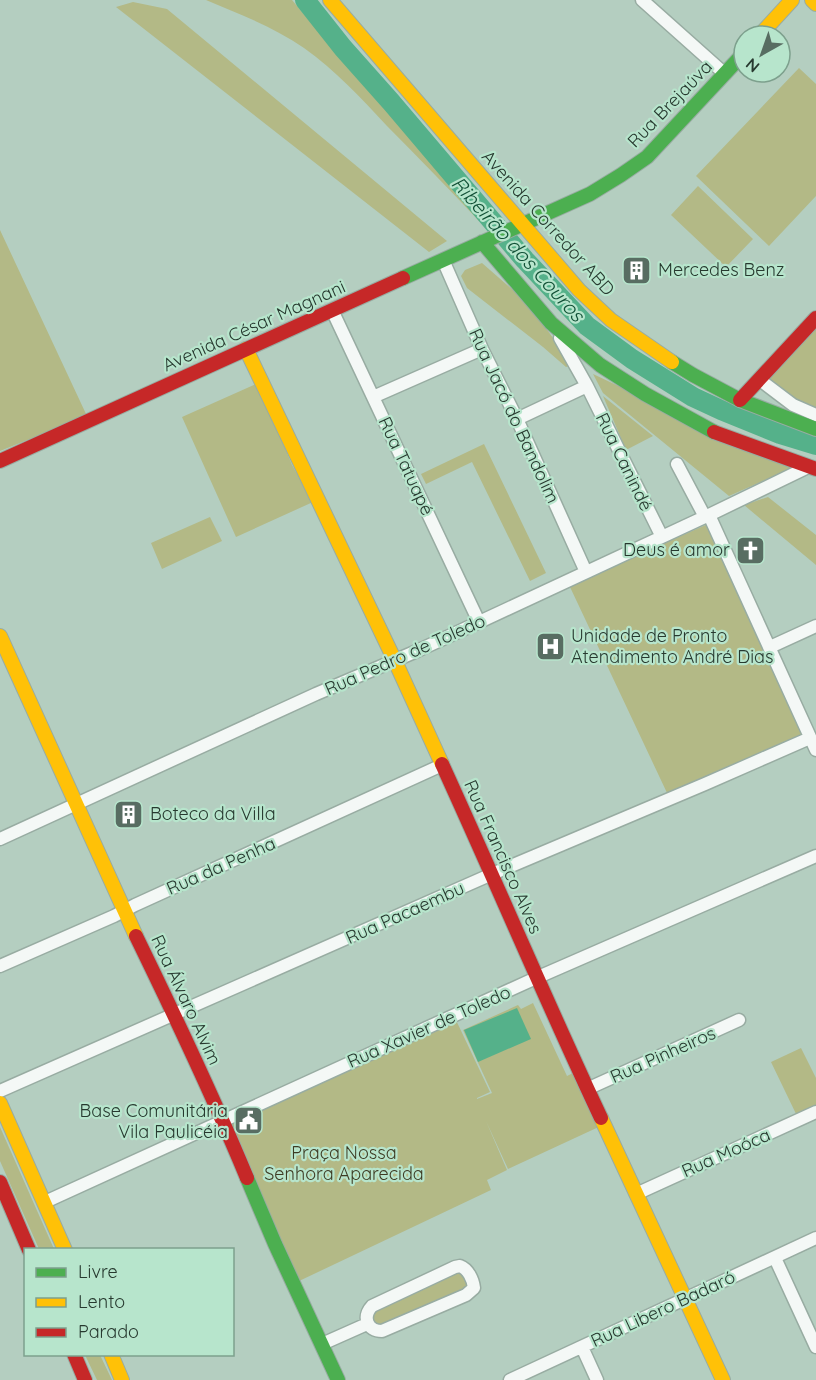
<svg xmlns="http://www.w3.org/2000/svg" width="816" height="1380" viewBox="0 0 816 1380" font-family="Quicksand,sans-serif">
<style>
.green{fill:#b3b986}
.water{fill:#55b18a}
.lines{fill:none;stroke-linecap:round;stroke-linejoin:round}
.river{stroke:#55b18a;stroke-width:20}
.street-casing{stroke:#98aca2;stroke-width:15}
.fast-casing{stroke:#98aca2;stroke-width:16}
.slow-casing{stroke:#98aca2;stroke-width:16}
.jam-casing{stroke:#98aca2;stroke-width:16}
.street{stroke:#f4f8f6;stroke-width:12}
.fast{stroke:#4caf50;stroke-width:14}
.slow{stroke:#ffc107;stroke-width:14}
.jam{stroke:#c62828;stroke-width:14}
.labels{text-anchor:middle;stroke-width:4.5;stroke-linejoin:round;paint-order:stroke}
.street-label{font-size:18px;fill:#27392f;stroke:#b7e5cc}
.poi-label{font-size:18px;fill:#27392f;stroke:#b7e5cc;text-anchor:start}
.park-label{font-size:18px;fill:#3e3b23;stroke:#b7e5cc}
.water-label{font-size:20px;font-style:italic;fill:#115036;stroke:#b7e5cc}
</style>
<rect width="100%" height="100%" fill="#b4cec0"/>
<path class="green" d="M206,0h86l57,68 135,149 -5,4c-30,-32 -61,-64 -92,-95 -26,-28 -52,-56 -83,-78 -30,-21 -65,-34 -98,-48z
M133,2l34,7 280,232 -18,11 -313,-245z
M799,68l17,16v112l-47,50 -73,-70z
M698,186l55,53 -27,28 -55,-52z
M0,230l87,186 -87,35z
M482,263l33,29 33,39 24,34 -6,2 -23,-20 -76,-59 -6,-12 4,-6z
M816,322v88l-21,-8 -32,-22z
M593,374l199,94 -63,28 -126,-103z
M258,383l34,82 21,37 -77,35 -54,-120z
M603,396l50,40 -27,14z
M484,444l62,129 -16,8 -58,-119 -46,22 -5,-10z
M768,497l48,38v30l-72,-60z
M210,517l12,24 -60,28 -11,-26z
M708,524l95,212 -135,59 -98,-208 65,-31z
M533,1003l34,73 10,-5 26,54 -95,44 -22,-48 21,49 -20,10 4,10 -194,92 -73,-159 231,-105 35,74 -13,6v1l15,-6 -29,-63 55,-25 3,4z
M801,1048l15,30v31l-18,9 -27,-56z
M0,1127l54,122h-15l-39,-88z
M463,1269l8,18 -95,44 -8,-18z
M85,1355h15l12,25h-15z"/>
<path class="water" d="M517,1008l14,31 -53,23 -14,-32z"/>
<g class="lines">
<path class="river" d="M305,0l38,48 48,54 134,158 62,66 45,33 61,38 28,13 59,24 36,11"/>
<defs>
<path id="street" d="M642,0l83,74
M443,260l39,89 35,70 69,153
M332,310l147,312
M560,338l27,48 75,151
M760,380l33,25 23,10
M373,397l109,-48
M517,419l70,-33
M677,464l28,53
M709,515l107,235
M770,647l46,-21
M0,839l316,-145 101,-43 292,-136 99,-48
M0,966l114,-50 21,-11 307,-140
M587,1089l152,-69
M0,1091l492,-217 213,-90 105,-46
M636,1194l180,-82
M45,1202l491,-224 280,-122
M775,1258l41,89
M460,1266c8,3 13,13 14,22l-8,7 -84,36c-15,0 -20,-14 -10,-25l83,-39z
M322,1344l45,-20
M582,1347l15,33
M510,1380l306,-142"/>
<path id="fast" d="M482,242l69,81 49,42 45,29 69,38
M403,278l187,-84 31,-19 26,-18 97,-104
M672,362l21,13 47,25 76,29
M247,1178l28,66 63,136"/>
<path id="slow" d="M330,0l249,290 32,30 61,42
M812,0l4,4
M759,36l33,-36
M246,349l149,312 47,103
M0,636l136,300
M0,1103l65,147
M601,1118l122,262
M111,1354l11,26"/>
<path id="jam" d="M740,400l76,-82
M714,432l102,37
M0,461l403,-183
M442,764c54,118 104,237 159,354
M136,936c39,80 77,160 111,242
M0,1182l29,68
M74,1354l11,26"/>
</defs>
<use href="#street" class="street-casing"/>
<use href="#fast" class="fast-casing"/>
<use href="#slow" class="slow-casing"/>
<use href="#jam" class="jam-casing"/>
<use href="#street" class="street"/>
<use href="#fast" class="fast"/>
<use href="#slow" class="slow"/>
<use href="#jam" class="jam"/>
</g>
<defs>
<symbol id="building-square" viewBox="-11 -11 22 22"><rect x="-9" y="-9" width="18" height="18" rx="4" fill="#586d62" stroke="#b7e5cc"/><path d="M-4-6H4V6H1V3H-1V6H-4ZM-2.5-4.3h1.7v1.8h-1.7ZM.8-4.3h1.7v1.8H.8ZM-2.5-1h1.7V.8h-1.7ZM.8-1h1.7V.8H.8Z" fill="#fff"/></symbol>
<symbol id="church-square" viewBox="-11 -11 22 22"><rect x="-9" y="-9" width="18" height="18" rx="4" fill="#586d62" stroke="#b7e5cc"/><path d="M-1.2-6h2.4v3.5h3.3v2.4h-3.3V6h-2.4V-.1h-3.3v-2.4h3.3Z" fill="#fff"/></symbol>
<symbol id="hospital-square" viewBox="-11 -11 22 22"><rect x="-9" y="-9" width="18" height="18" rx="4" fill="#586d62" stroke="#b7e5cc"/><path d="M-5-5h3v3.5h4V-5h3V5h-3V1.5h-4V5h-3Z" fill="#fff"/></symbol>
<symbol id="civic-square" viewBox="-11 -11 22 22"><rect x="-9" y="-9" width="18" height="18" rx="4" fill="#586d62" stroke="#b7e5cc"/><path d="M-.6-6.5H3V-4.5H.6V-3L4-1V1h2V6H-6V1h2V-1L-.6-3ZM-1.2 2.5V6h2.4V2.5Z" fill="#fff"/></symbol>
</defs>
<g fill-rule="evenodd">
<use href="#building-square" x="620" y="254" width="33" height="33"/>
<use href="#church-square" x="734" y="534" width="33" height="33"/>
<use href="#hospital-square" x="534" y="630" width="33" height="33"/>
<use href="#building-square" x="112" y="798" width="33" height="33"/>
<use href="#civic-square" x="232" y="1104" width="33" height="33"/>
</g>
<g class="labels">
<g class="street-label">
<text transform="translate(670 104) rotate(-46)" y="6">Rua Brejaúva</text>
<text transform="translate(548 223) rotate(48)" y="6">Avenida Corredor ABD</text>
<text transform="translate(254 326) rotate(-24)" y="6">Avenida César Magnani</text>
<text transform="translate(514 416) rotate(65)" y="6">Rua Jacó do Bandolim</text>
<text transform="translate(624 462) rotate(64)" y="6">Rua Canindé</text>
<text transform="translate(406 466) rotate(65)" y="6">Rua Tatuapé</text>
<text transform="translate(405 655) rotate(-24)" y="6">Rua Pedro de Toledo</text>
<text transform="translate(503 857) rotate(66)" y="6">Rua Francisco Alves</text>
<text transform="translate(221 866) rotate(-24)" y="6">Rua da Penha</text>
<text transform="translate(405 913) rotate(-24)" y="6">Rua Pacaembu</text>
<text transform="translate(186 1000) rotate(65)" y="6">Rua Álvaro Alvim</text>
<text transform="translate(429 1027) rotate(-24)" y="6">Rua Xavier de Toledo</text>
<text transform="translate(663 1055) rotate(-24)" y="6">Rua Pinheiros</text>
<text transform="translate(726 1153) rotate(-24)" y="6">Rua Moóca</text>
<text transform="translate(663 1309) rotate(-25)" y="6">Rua Libero Badaró</text>
</g>
<g class="poi-label">
<text x="658" y="276">Mercedes Benz</text>
<text x="730" y="556" text-anchor="end">Deus é amor</text>
<text x="571" y="642">Unidade de Pronto<tspan x="571" dy="21">Atendimento André Dias</tspan></text>
<text x="150" y="820">Boteco da Villa</text>
<text x="228" y="1117" text-anchor="end">Base Comunitária<tspan x="228" dy="21">Vila Paulicéia</tspan></text>
</g>
<g class="park-label">
<text x="344" y="1159">Praça Nossa<tspan x="344" dy="21">Senhora Aparecida</tspan></text>
</g>
<g class="water-label">
<text transform="translate(518 249) rotate(48)" y="7">Ribeirão dos Couros</text>
</g>
</g>
<rect x="24" y="1248" width="210" height="108" fill="#b7e5cc" stroke="#7da08d" stroke-width="1.5"/>
<rect x="36" y="1268" width="30" height="9" fill="#4caf50" stroke="#7da08d" stroke-width="1.5"/>
<text x="78" y="1278" font-size="18" fill="#27392f">Livre</text>
<rect x="36" y="1298" width="30" height="9" fill="#ffc107" stroke="#7da08d" stroke-width="1.5"/>
<text x="78" y="1308" font-size="18" fill="#27392f">Lento</text>
<rect x="36" y="1328" width="30" height="9" fill="#c62828" stroke="#7da08d" stroke-width="1.5"/>
<text x="78" y="1338" font-size="18" fill="#27392f">Parado</text>
<g transform="translate(762 54) rotate(220)"><circle r="28" fill="#b7e5cc" stroke="#7da08d" stroke-width="1.5"/>
<path d="M0-4.5L10 22L0 15L-10 22Z" fill="#586d62"/>
<text y="-9" font-size="16" font-weight="bold" text-anchor="middle" fill="#27392f">N</text>
</g>
</svg>
